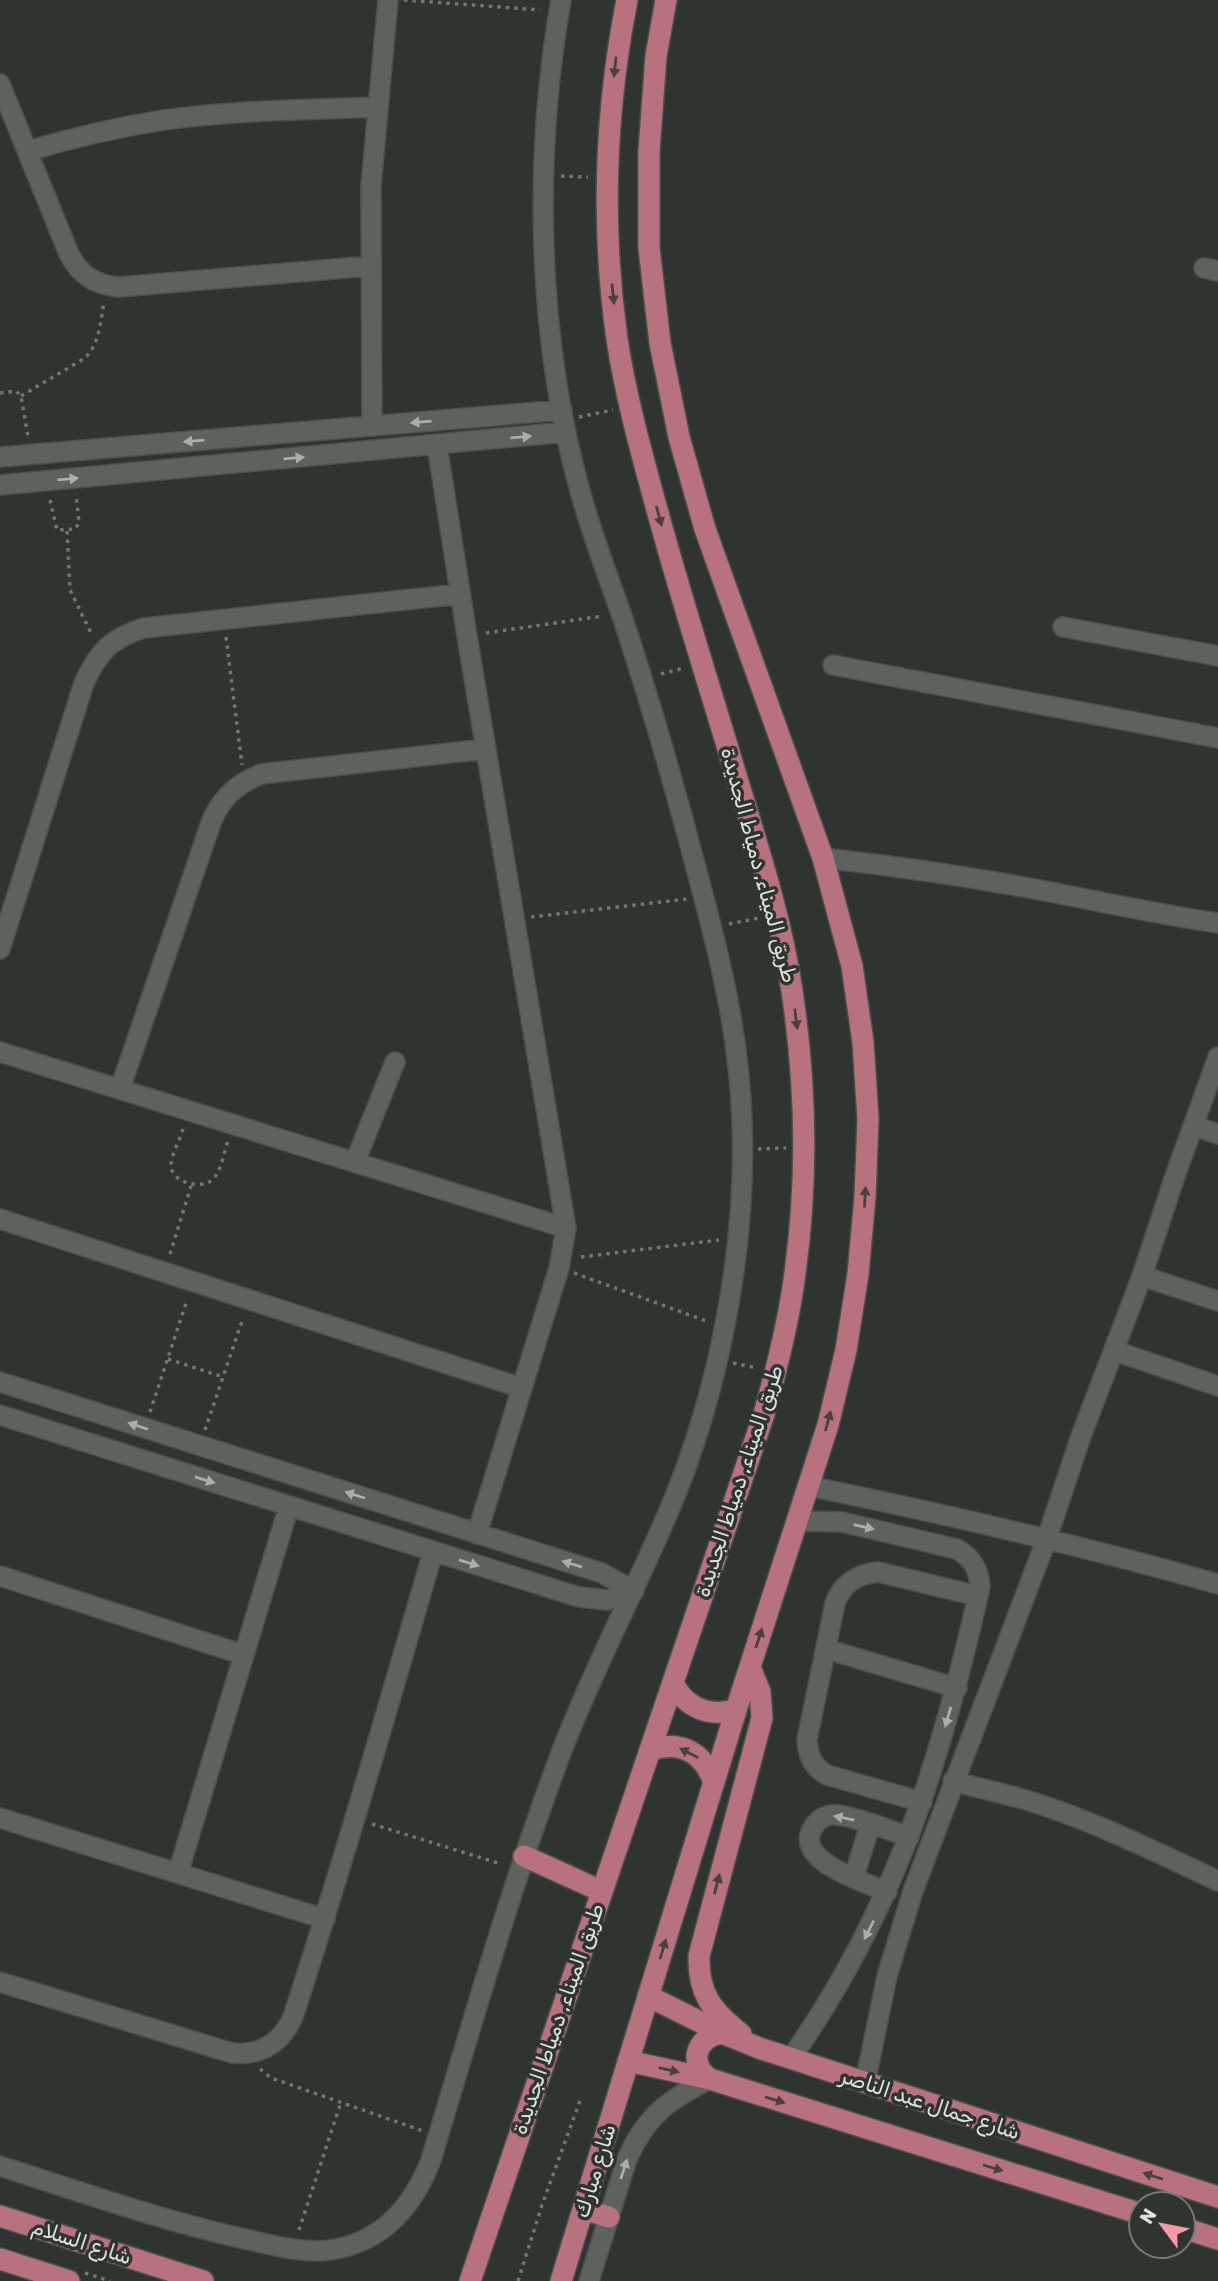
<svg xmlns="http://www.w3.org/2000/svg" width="1218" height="2281" viewBox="0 0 1218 2281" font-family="Rubik,Vazirmatn,sans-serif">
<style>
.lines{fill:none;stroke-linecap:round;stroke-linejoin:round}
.minor-casing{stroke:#4b4f4b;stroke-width:22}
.major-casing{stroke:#4b4f4b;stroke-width:24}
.path{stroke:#717671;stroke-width:3.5;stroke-dasharray:3.5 5;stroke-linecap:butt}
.minor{stroke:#5d625c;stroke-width:19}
.major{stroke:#b8727f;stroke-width:21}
.oneway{fill:#4a403f}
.oneway2{fill:#aaafaa}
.labels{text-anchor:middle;stroke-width:7;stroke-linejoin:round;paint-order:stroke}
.street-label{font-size:21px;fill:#dee2de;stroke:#2f342f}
</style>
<rect width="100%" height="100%" fill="#2f342f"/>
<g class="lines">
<defs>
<path id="minor" d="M0,84l69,170c11,21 26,31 50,33l251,-21
M28,151c44,-13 90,-24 136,-31 70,-10 142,-10 213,-13
M1204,268l14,3
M372,426l-1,-240 17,-186
M437,445l30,191 99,592 -7,40 -82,266
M0,457l562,-47
M0,485l566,-53
M1063,627l155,29
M833,665l385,73
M823,858c81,9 162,21 243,37 51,10 101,21 152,28
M0,949l84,-266c14,-31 27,-45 60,-55l316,-34
M0,1052l566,176
M120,1089l92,-269c11,-24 25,-36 49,-46l225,-25
M1194,1126l24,8
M355,1162l40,-100
M0,1219l522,169
M1142,1276l76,25
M1115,1351l103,35
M0,1382l602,191 32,18 -27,9 -28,-3 -579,-182
M808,1486c138,28 275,60 410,98
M0,1576l244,79
M826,1649l131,39
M953,1781c24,7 49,12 73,19 66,20 130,52 192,81
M922,1802l-95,-27c-14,-8 -19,-19 -20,-35l28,-137c8,-20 22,-29 43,-31l100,24
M0,1818l325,101
M178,1873l111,-367
M854,1877l16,-52
M887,1892c-22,-10 -97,-32 -73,-66 5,-8 14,-12 23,-11 21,2 51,15 72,22
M0,1982l232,71c29,3 49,-10 61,-36 50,-154 95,-310 140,-465
M791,2058c104,-147 150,-297 189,-471 -1,-18 -8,-29 -23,-38l-115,-27 -45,-1
M865,2083l22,-107 26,-85 134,-353 33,-99 62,-163 32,-97 44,-122
M0,2166c80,26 158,53 240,72 34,7 70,19 105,9 44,-12 70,-46 86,-87 41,-136 80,-274 130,-407 32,-84 75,-164 110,-247 48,-115 76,-259 71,-385 -3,-90 -23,-167 -46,-253 -22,-84 -46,-167 -73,-249 -15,-43 -31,-84 -43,-128 -43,-155 -47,-332 -19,-491
M589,2281l38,-122c19,-43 42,-60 83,-80"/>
<path id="major" d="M673,1683c13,25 36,34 63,27
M650,1750c31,-10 53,2 64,32
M524,1856l77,35
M648,1996l74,37 37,15 459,149
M741,2034c-29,-23 -43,-40 -42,-78l63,-238 -2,-26 -10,-25
M628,2061l82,18 431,135
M710,2079c-22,-14 -15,-42 12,-46
M583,2209l26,8
M0,2216l203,65
M1183,2228l35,11
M0,2259l69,22
M470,2281l294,-867c13,-46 25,-93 31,-141 13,-94 11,-189 -3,-282 -12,-81 -40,-161 -63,-239 -26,-86 -53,-171 -76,-257 -14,-51 -28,-103 -36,-156 -16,-113 -12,-227 10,-339
M561,2281l175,-571 92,-285 18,-75 12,-76 7,-77 3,-78 -5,-77 -11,-76 -29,-108 -118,-329 -26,-92 -19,-94 -11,-95v-97l7,-95 10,-56"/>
</defs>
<use href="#minor" class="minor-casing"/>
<use href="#major" class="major-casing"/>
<path class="path" d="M404,0l136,10
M561,176l27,1
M0,393l16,-2 5,5 7,40
M21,396l64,-38c15,-15 15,-35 19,-56
M579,417l34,-7
M50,500l7,30 18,-1 4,-6 -3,-29
M67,531l3,59 22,45
M486,633l117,-17
M226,637l16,128
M661,674l23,-6
M531,917l156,-18
M729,924l30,-6
M183,1129c-3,11 -12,26 -12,37 1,18 35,25 44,11 7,-10 9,-25 13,-36
M758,1149l28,-1
M170,1254l22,-71
M581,1257l138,-17
M574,1273l135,49
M168,1359l55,18
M733,1363l24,5
M150,1412l37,-112
M205,1430l38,-112
M372,1824l129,40
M260,2069l11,9 152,53
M299,2230l42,-128
M85,2273l25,8
M518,2281l24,-76 39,-107"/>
<use href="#minor" class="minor"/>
<use href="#major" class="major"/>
</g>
<defs><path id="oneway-solid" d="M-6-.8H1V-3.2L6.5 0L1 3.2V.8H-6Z" transform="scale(1.75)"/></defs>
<g class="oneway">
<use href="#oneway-solid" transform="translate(615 67) rotate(96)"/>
<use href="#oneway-solid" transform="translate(613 294) rotate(84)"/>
<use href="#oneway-solid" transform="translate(659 516) rotate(75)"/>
<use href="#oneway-solid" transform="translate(796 1019) rotate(83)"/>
<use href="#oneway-solid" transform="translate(865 1197) rotate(-87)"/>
<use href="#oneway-solid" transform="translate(828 1421) rotate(-75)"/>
<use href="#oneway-solid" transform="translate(759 1638) rotate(-72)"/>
<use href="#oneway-solid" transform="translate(689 1753) rotate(-153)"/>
<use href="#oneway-solid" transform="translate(717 1884) rotate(-75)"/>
<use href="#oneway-solid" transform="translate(663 1949) rotate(-73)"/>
<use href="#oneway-solid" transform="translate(669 2070) rotate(13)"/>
<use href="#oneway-solid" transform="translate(775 2100) rotate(17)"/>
<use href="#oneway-solid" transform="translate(993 2168) rotate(17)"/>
<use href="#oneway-solid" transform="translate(1153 2176) rotate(-162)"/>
</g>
<g class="oneway2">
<use href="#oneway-solid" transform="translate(421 422) rotate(175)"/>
<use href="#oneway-solid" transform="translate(521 437) rotate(-5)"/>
<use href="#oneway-solid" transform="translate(194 441) rotate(175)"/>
<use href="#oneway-solid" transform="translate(294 458) rotate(-5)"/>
<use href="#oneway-solid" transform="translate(68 479) rotate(-5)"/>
<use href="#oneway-solid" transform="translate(138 1426) rotate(-162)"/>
<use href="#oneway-solid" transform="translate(205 1480) rotate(17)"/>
<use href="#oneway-solid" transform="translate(355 1495) rotate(-162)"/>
<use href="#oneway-solid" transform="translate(864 1527) rotate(13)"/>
<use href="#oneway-solid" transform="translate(469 1563) rotate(17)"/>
<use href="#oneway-solid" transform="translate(572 1564) rotate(-163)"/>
<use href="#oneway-solid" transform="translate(948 1717) rotate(106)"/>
<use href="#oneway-solid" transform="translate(844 1818) rotate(-168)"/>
<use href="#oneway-solid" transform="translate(869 1930) rotate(117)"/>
<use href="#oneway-solid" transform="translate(624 2169) rotate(-72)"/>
</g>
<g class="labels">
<g class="street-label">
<text transform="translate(759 865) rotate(75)" y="7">طريق الميناء, دمياط الجديدة</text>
<text transform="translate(739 1481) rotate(-72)" y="7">طريق الميناء, دمياط الجديدة</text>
<text transform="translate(558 2019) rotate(-71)" y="7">طريق الميناء, دمياط الجديدة</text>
<text transform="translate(930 2104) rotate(18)" y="7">شارع جمال عبد الناصر</text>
<text transform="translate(595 2171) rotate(-73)" y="7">شارع مبارك</text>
<text transform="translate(82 2242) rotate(18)" y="7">شارع السلام</text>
</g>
</g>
<g transform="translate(1162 2225) rotate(302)"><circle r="33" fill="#2f342f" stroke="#757a75" stroke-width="2"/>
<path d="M0-5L12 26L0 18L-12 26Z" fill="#f39aab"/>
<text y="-10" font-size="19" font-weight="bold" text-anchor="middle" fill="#dee2de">N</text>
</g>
</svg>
